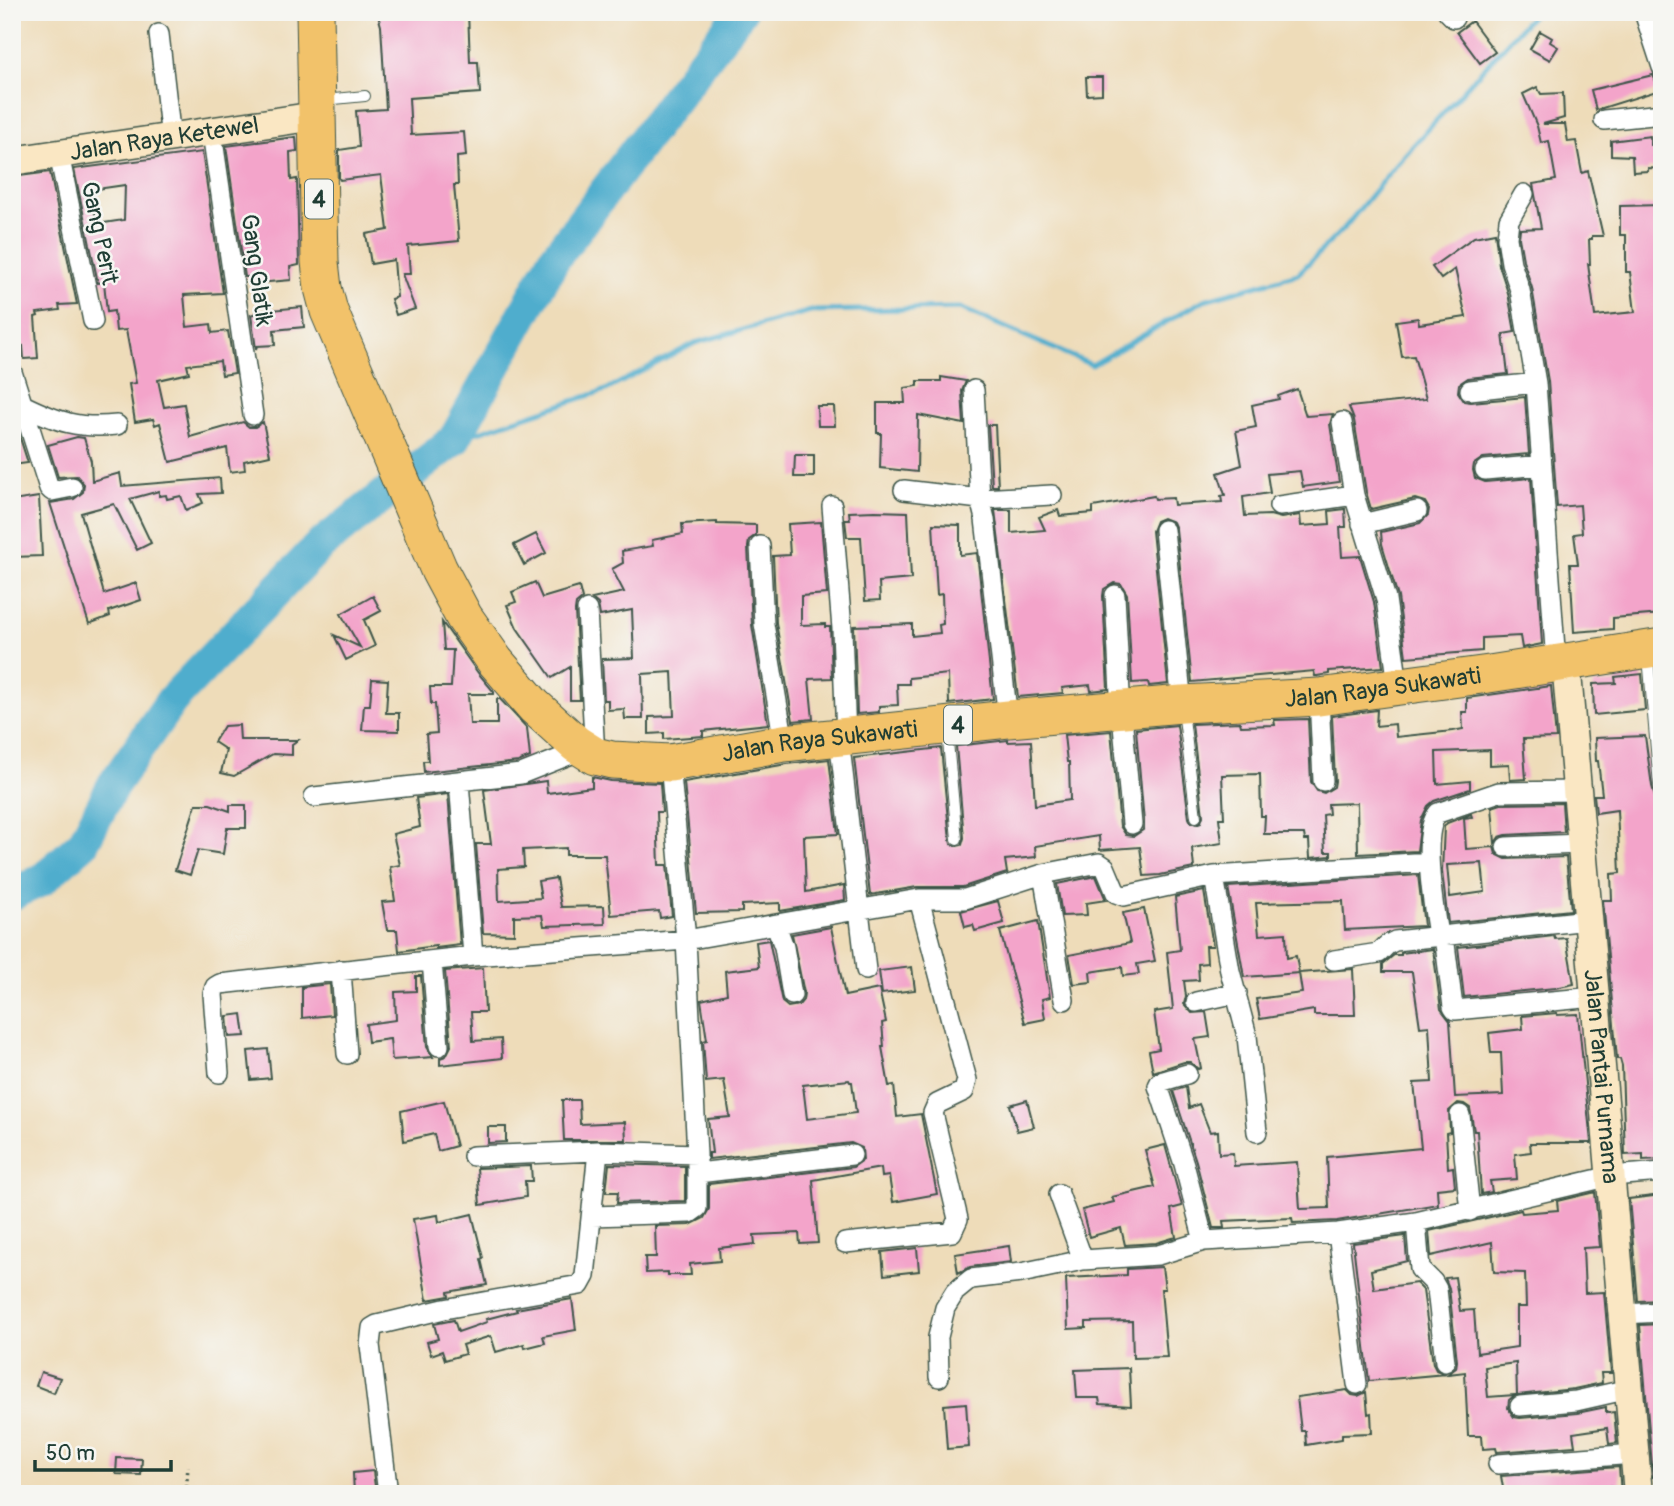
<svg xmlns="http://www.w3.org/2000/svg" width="1674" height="1506" viewBox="0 0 1674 1506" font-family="Pangolin,sans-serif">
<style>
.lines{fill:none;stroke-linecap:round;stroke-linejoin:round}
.stream{stroke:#4fadcd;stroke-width:5}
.river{stroke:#4fadcd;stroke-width:33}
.building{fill:#f3a4ca;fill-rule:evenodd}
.lane-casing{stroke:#3e5548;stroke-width:12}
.street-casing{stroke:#3e5548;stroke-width:22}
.secondary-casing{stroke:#3e5548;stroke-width:31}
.highway-casing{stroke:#3e5548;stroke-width:39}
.path{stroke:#3e5548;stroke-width:3.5;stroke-dasharray:2 5;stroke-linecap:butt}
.lane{stroke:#fff;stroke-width:10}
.street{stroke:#fff;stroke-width:19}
.secondary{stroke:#fae7c3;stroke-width:28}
.highway{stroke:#f2c26a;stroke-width:37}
.labels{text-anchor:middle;stroke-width:5;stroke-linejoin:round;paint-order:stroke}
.shield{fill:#f6f6f2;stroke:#60746d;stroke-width:2}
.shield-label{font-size:23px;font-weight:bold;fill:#1f3d34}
.street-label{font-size:24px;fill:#1f3d34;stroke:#f6f6f2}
</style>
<rect width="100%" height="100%" fill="#f6f6f2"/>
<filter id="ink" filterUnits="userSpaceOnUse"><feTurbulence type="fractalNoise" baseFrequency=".0143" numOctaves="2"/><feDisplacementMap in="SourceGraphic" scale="14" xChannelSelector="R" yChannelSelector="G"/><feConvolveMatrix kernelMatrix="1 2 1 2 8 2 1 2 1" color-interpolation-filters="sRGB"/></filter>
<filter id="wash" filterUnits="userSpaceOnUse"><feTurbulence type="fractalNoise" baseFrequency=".00686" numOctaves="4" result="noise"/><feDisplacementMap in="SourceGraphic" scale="28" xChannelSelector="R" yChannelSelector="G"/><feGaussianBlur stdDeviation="1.57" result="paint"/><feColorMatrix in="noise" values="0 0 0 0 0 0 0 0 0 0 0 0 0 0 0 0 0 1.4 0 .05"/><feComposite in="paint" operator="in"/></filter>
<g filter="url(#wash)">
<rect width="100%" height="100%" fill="#eedcb9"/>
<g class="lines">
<path class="stream" d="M454,440l152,-50 89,-47 116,-32 149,-3 132,57 112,-65 94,-26 48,-48 47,-58 142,-156"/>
<path class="river" d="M12,894l30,-14 41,-37 30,-58 59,-85 146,-153 136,-107 100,-181 186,-247"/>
</g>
<g id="blocks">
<path class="building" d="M377,12h91l2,50h8l2,31 -71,5 2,37 53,-3 2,24 -9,1 1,28h-4l5,56 -51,5 2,28h-8l13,35 -19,6 -5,-16 6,-2 -3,-37 -23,4 -5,-30 22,-4 -7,-55 -41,5 -1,-2v-28l20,-3 -3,-36 30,-2 -5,-83z
M1472,21l23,31 -15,11 -23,-31z
M1540,31l12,7 -2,4 8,5 -8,13 -20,-11z
M1653,75l7,15 -64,20 -5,-20z
M1086,77h16v17l-15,1z
M1537,87l4,7 22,-1 1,25 -21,6h22l3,18 8,-1 6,32 6,-2 15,65h-11v3h-3l1,25h-2l7,52 40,-4 -5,-40h-4v-37h-6v-29l42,-1v39h-3l3,53v317l-49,4v11l-39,3 -4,-68h8l-4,-30 8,-1 -2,-28 -23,2 -9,-126 -16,-93 -9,-28 -4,-22 1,-9 21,-1 -8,-44 23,-4 -7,-39 -8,2 -4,-17 -14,-32z
M1650,136l1,9h11v24l-14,-1v3l-15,1 -1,-16 -21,-1v-14z
M296,137l1,14 -7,1 1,28 6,-1 2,86 -9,2 1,13 -33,3 -1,-6h-12l-19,-131z
M202,152l21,141 -39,2 3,32 24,-3 1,9 16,-2 7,42 -13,2 -2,-14 -33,4 2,8 -31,7 6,27 20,-3 6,33 53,-15 6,5h6l8,-5 7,33 -26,6 1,9 -15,2 -3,-24 -57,14 -10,-39 -5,2 -2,-6 -18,3 -6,-38 7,-1 -10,-53 -10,1 -2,-20 -7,1 -3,-30 -6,1 -24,-114zM125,185l-1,35 -27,4 -7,-34z
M50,172l27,132 -18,1 1,5 -23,3 1,3 -3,1 3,41 -14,1 -1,-13 -7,1 -4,-29v-141z
M1495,233l4,32 9,28 7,39 -12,2 5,40 -40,4 -9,6 -1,8 6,9 7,1 54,-5 4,57 -46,4 -9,6 -1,6 2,8 10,4 46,-4 11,166 -20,4 -2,-12 -38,2v13l-76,6 -8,-60 -16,-53 -1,-12 39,-9 8,-8 1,-6 -4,-7 -10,-3 -44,10 -5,-17 -12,-72 -5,-13 77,-8 -12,-43 -12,1 -6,-36 22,-3 1,6 47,-7 -11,-48 -14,10 -9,-12 42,-30z
M302,307l2,20 -30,3 1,15 -18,1 -1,3 -5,-34 10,-4z
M941,377l25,4 -4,10 2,33 -46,-9 -1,57 -37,-4 1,-35h-4v-30h28l-1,-15 14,-2v-5h23z
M1297,389l9,27 27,-2 -3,10 9,58 -36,5 -3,-16 -33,3 3,19 -27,4 2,19 25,-1 11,3 19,-3 1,11 29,-2 -1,-13 16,-2 1,18h-6l2,30 18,-1 14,46 9,65 -54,4v3l-12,2h-2l-1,-5 -122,11 -16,-153 -3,-7 -10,-4 -7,3 -4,10 16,153 -19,2 -1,-4 -16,1 -5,-89 -6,-10 -7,-1 -10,6 -1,7 5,93 -17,2 -1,-6 -28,3 1,5 -45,4 -23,-187h16v23l34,-3 -6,-13 19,-7 2,6 33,-3v-6l61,-11 1,3 18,-1 1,7 48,-3 -1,-6 4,-1 -7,-22 24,-8 -6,-34 20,-4 -4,-22 27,-6 -1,-3z
M817,406h17l1,20h-17z
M12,413l16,50 -16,2z
M988,425h7l3,61h-6z
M77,437l7,1 7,23 1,20 28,-8 2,13 98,-8 1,15 -22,1 4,9 -17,7 -5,-14 -14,3 -1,-4 -7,1v-5l-29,8 21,44 -14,7 -23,-46 -33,9 23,81 32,-11 5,17 -32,11 1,5 -21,8 -39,-121 24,-4 9,-7 1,-8 -7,-8 -19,1 -10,-32z
M795,455h19v22h-20z
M39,497l3,59 -30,1v-56z
M875,511l33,1 3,67 -32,3 1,18 -15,1 -4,-64h-14l-2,-17h5l-1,-8z
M717,522v2l39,1v10l-7,5 -1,7 4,78 16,99 -65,7v5l-39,3v-6l-15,1v-17l25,-1 -2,-44 -30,2 1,45h-18l-1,-10 -16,1v-10h-4l-2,-41 32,-1 -2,-48 -32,6 -2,-12 -6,-5 32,-7 -12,-23 11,-6 -1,-12 31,-5 -1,-6 31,-6 -1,-10z
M821,522l6,72 -26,2v29l24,-1v3h5l2,51 -23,1 4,40 -20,2 -17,-98 -3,-67 17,-1 -2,-31z
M933,524l27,1v30l17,-2 16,146 -44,5 -1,-30 -39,4v6h-12l1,21 -19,1v6l-22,2 -3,-88 58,-2v12l28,-3 -1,-8 4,-1 -1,-30 -5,1z
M536,534l10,19 -22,12 -10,-20z
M535,582l7,16 37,-11 3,12 -6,5 -1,7 5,89h-10v-33l-18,11 -35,-50 -10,-23 9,-3 -4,-10z
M373,596l8,15 -17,9 11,26 -29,14 -12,-25 26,12 -19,-33z
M442,622l36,51 16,19v2h-26l2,30h27v-25h3l27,29 3,29 -12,5 -94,10 -1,-11h5l-2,-27 11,-1 -2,-29h-4l-1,-17h21l2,-37h-9z
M1642,674l3,36 -51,5 -1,-31 23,-1 -1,-6z
M372,679l16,1 -2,33h13v18l-37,-1 2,-25h6z
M1551,686l5,52 -33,1 3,40 -16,1 -1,-16 -19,1v-15l-54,2 1,32 33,-3v8l-36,12 -6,5 -7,14 -4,31 -59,3 -1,-51 -29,1 1,10 -6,1 2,37h6v4l-21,2 -1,-18h-4l-1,-6h-40l1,-18h-4l-1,-42 -38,1 2,43h-5l3,25 -30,5 2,20 -34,7 -16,1 -4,-29 -40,3 -1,-14 -64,10 1,11 -31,3 2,13 -44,14h-46l-47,8 -16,-137 87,-10 9,92 1,4 6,2 5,-1 2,-7 -8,-92 52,-6v2l23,-1 4,64 35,-5 -1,-38h-2l-3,-27 47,-4 9,95 6,9 8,1 9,-6 1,-7 -8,-94 41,-4 12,93 2,4 5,2 5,-2 2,-6 -11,-92 48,-2 1,4 34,-1 -1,-5 34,-1 3,63 6,9 7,2 10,-6 1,-6 -3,-65 45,-6 -1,16 19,-2 1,13 57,-6 10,-2 -1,-17h5v-14z
M239,725l1,15h58l-6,4v11l-19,-1 -39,22 -13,-3 5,-23 -12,-8 10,-16z
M1645,736l7,50 5,18 5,-1v356l-19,1v-6l-18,1 -3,-89 -2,-7h-3l-14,-159h9l-1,-26 9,-1 -3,-63 -21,3 -2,-18h8l-4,-34h-2l-1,-23z
M829,759l9,75 -34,2 2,56 38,-7 1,15 -65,11v-8l-38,2v7l-46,1 -12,-131 103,-18z
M592,777l19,4 49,2 2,29h-5l2,53h8l5,51 -12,2 -1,-7 -48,4 -6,-60h-39v-7l-43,2 1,17 -26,2 1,32 42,-3 -3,-17 18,-3 5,29 43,-1 1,18 -61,2 -2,-11 -28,1v18l-31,-1 -7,-89h15l-7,-54 62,-9 1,12 45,-6z
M448,794l12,151 -24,3v-2l-37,5 -2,-21h-10l-5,-28 13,-1 -5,-34 10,-2 -7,-31 27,-7 -4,-29z
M1562,803l2,29 -58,3 -7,2 -4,6 -3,-36 9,-3z
M196,804h14l20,7v-6h16v23h-19l-4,26 -25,-4 -8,25 -15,-5z
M1471,814l1,3 -8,1 2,31 28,-2 2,7 10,5 60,-2 5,53 -123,13 -6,-52 2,-44 3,-4zM1482,863l3,29 -35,5 -3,-32z
M1418,875l6,51 -79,4 -2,-29 -87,2 3,32 27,-2 1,25 9,-2 3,17 -55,4 -16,-90z
M1096,876l10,24 -20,3 1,12 -25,1 -5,-32z
M1204,891l9,55h-7l1,17 -9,1 1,16 -15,1 2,15 -2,8 8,9 14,-1 4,25 -15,2 6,29 -3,1 -8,-7h-6l-31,10 -4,-21 10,-2 -5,-37 19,-3 -6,-57 13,-2 -5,-53z
M998,901l6,22 -29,8 -2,-6 -8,2 -4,-16z
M1144,909l11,52 -18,3 2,10 -16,2 -1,-9 -32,5 1,10 -17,2 -5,-29 61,-12 -7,-30z
M1038,921l12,76 -8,2 3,20 -20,4 -25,-92z
M831,927l14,69 34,-7 7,33 -4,1 2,24h-2l7,39 5,-1 3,32 24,-3 16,80 -44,8 -4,-26 -7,1 -1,-9 -68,12 5,63 -18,1 -1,-11 -45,2 1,9 -36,4 1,13 -30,3 1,11h-23v-3l-22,1 -1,-16h11l-1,-31 35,-1 14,-7 5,-9v-25l144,-17 10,-7 -1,-12 -11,-5 -142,16v-6h3l-4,-34 22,-2 -6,-37 -18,2 -3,-41 4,-1 -6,-40 26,-6 -2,-23 34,-4 -3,-25 13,-2 13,62 6,5 11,-2 4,-5 1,-7 -12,-59zM849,1080l1,2h2l4,31 -49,6 -4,-34z
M1554,936l1,3 11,-1 8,46 -19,4 -91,9 -6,-50z
M1433,949l8,60 9,12 5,76 48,-2 -2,-42h-10l-2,-20 34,-4 -1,-13 35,-3v2l21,-1 13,129h-61l1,9 -16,2 2,25 -27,2 2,11 -11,2 -4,-63h-3l-4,-23 -6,-4 -6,-1 -9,8 1,21 -4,1 2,35 5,-1 2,20 -18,2 1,15 -101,17 -44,2 -1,-5 -69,3 1,7h-11l-17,-67 -23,-70 13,-4 3,21 10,-4 11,28 8,-1 1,23 14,-1 1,13 63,-4 3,47 29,-1 -2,-51 94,-9 -7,-65 18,-1 -3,-56 -9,1 -8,-55h-29v-8l11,-9h7v-2z
M912,967l3,23 -33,4 -3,-23z
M483,968l2,44h-14l2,29 28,-2 1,19 -62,7v-7l6,-2 5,-10 -6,-75z
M1353,969l2,46h-41v-5l-54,9 -4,-20 46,-6 -3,-20z
M416,976h5l6,71 6,10 -41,3 -2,-21 -22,3 -2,-18 30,-4 -1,-28 21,-1z
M330,984l2,31 -30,3v-31z
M242,1014l3,22 -16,1 -2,-21z
M268,1049l3,29 -20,2 -3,-29z
M562,1100h17l1,24 45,-2 1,18h-62z
M1027,1100l7,27 -17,4 -7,-26z
M444,1101l12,45 -18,5 -4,-17 -30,7 -3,-30z
M488,1127h18v15l-18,1z
M1165,1145l17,61 -11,3 5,28 -20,6 -31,2 -4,-17 -32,9 -7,-27 32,-8 -2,-5 43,-10 -10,-37z
M609,1164l76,2v35l-68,2 1,-11h-12z
M531,1166l1,15h-7l1,16 -46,8 -3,-37z
M1595,1192l5,55 -17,1 2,45 19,-1 7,81h-10l1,10 -28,6 -57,6 -1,-32 -31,4 3,30 27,-2 -6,5 -1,8 6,9 6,1 57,-5 29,-6v6l8,-1 3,31 -8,1 -2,-16 -34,5 2,13 -78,6 -1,-4 -13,1 -1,-13h-14l-3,-64 -17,2 8,-6 1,-7 -8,-73 -4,-10 10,-1 5,34 14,-1 3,43 40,-6v-40h9l-1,-34 -31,-1 -2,-30 -61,14 -2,-25 92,-21 1,3 36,-3 -1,-9z
M1662,1195v21h-4l4,84 -24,1 -9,-102z
M472,1214l11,44 -2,1 6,26 -39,7 1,4 -22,4 -14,-81 25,-4 1,7z
M1405,1236l2,25 -36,9 3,19 42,-6 7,7 10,74 3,6 9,4 -76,7 -16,-138z
M1009,1246l2,16 -41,5 -12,6 -3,-19z
M917,1248l2,23 -35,4 -2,-23z
M1162,1267l3,22h-4l6,68 -34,1 -1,-37 -46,1v6l-18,1 -2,-51 61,-3v-6z
M572,1299l4,31 -33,6 2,7 -20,5 -1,-4 -28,8 -5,-16 -29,9 3,9 -20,6 -3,-9 -11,4 -4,-13 11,-3 -4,-15 20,-4 4,12 29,-10 -1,-3 31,-8 -1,-2z
M1662,1324v153h-9l-13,-152z
M1129,1368l2,38 -31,-2 -1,-6h-22l-2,-28z
M41,1372l19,6 -6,15 -18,-7z
M1347,1390l5,5 6,1 8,-4 2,22 3,-1 1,20 -30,1v5l-36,6 -1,-14h-4l-4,-34z
M966,1403l3,44 -22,2 -3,-44z
M117,1458l25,1 -1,16 -25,-1z
M1619,1467l2,27h-10l-1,-8 -30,5v3h-76l-3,-18z
M373,1471l3,23h-22l-1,-21z"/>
</g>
</g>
<g filter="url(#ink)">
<use href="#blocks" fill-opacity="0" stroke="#3e5548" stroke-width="2"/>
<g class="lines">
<defs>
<path id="lane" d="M324,100l41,-4
M1648,656l11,129 3,6
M1183,710l13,107
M947,731l10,108"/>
<path id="street" d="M1448,12l6,6
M1644,12l18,55
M159,34l12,105
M1604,120l58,-6
M212,133l41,282
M59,154l34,167
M1524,194l-15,26 -2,18 4,25 9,27 16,93 20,280
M12,372l37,116 3,3 20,-4
M974,390l6,109 5,20 23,200
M1470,390l66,-7
M23,405c35,17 55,24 94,20
M1342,422l12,73 32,104 12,86
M1485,470l57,-5
M904,490l76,9 72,-4
M832,506l10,123 4,109
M1279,506l75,-11
M1362,524l55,-13
M1164,530l18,174
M760,546l4,78 20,119
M1115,595l5,98 12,131
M587,610l8,146
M1319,697l4,84
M839,738l27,232
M459,782l14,174
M1577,791l-78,1 -61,21c-18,20 -4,96 0,122l7,9 8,63 2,3 140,-13
M314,797l207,-23 48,-19 7,-11
M1506,847l75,-3
M1043,874l56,-11 6,4 11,26 8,3 90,-20 215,-14
M1214,876l16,95 17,65 10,96
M776,925l8,22 8,48
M1334,960l45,-7 8,-8 8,-4 193,-21
M432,961l7,85
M341,970l6,84
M1196,1002l41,-9
M219,1073l-6,-79 2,-7 5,-3 253,-28 213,-16 -16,-177
M1187,1074l-27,8 -2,4 26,78 20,77
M1460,1115l10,96
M473,1156l125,-5 99,3
M698,1173l154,-18
M1059,1194l24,66
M592,1216l98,-3 7,-5v-54l-11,-214 233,-41h46l78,-25 21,126
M1416,1222l4,47 13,13 4,7 8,73
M1338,1233l19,151
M845,1243l107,-11 6,-13 -25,-106 4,-9 27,-13 3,-11 -48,-181
M1623,1314l39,-2
M939,1377l-1,-40 7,-29 10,-16 16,-13 50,-6 62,-13 75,-5 46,-14 134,-8 78,-11 195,-46 51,-4
M1520,1406l56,-5 53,-12
M1498,1464l137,-10
M388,1494l-18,-149 2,-17 5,-3 67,-16 136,-24 5,-9 13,-125"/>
<g id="secondary">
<path id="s1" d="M12,161l304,-45"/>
<path id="s2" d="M1566,662l72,832"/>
</g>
<g id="highway">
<path id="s3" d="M315,12l5,250 3,26 6,23 110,259 25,47 31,44 39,45 42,38 19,12 17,4 58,3 114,-20 224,-24 174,-15 137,-7 170,-23 173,-27"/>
</g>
</defs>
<use href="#lane" class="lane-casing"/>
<use href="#street" class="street-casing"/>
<use href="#secondary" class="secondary-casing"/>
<use href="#highway" class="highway-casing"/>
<path class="path" d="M186,1494l2,-28"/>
<use href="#lane" class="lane"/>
<use href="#street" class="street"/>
<use href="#secondary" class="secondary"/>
<use href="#highway" class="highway"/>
</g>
</g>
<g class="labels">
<g class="shield">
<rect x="305" y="179.5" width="28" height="39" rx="5"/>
<rect x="944" y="705.5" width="28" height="39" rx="5"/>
</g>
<g class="shield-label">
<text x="319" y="207">4</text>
<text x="958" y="733">4</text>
</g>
<g class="street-label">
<text dy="8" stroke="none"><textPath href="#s1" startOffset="154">Jalan Raya Ketewel</textPath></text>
<text transform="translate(100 233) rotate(78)" y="8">Gang Perit</text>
<text transform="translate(257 270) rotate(82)" y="8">Gang Glatik</text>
<text dy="8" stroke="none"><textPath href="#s3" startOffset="1620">Jalan Raya Sukawati</textPath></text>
<text dy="8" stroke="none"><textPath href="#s3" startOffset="1054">Jalan Raya Sukawati</textPath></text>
<text dy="8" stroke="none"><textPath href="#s2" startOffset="416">Jalan Pantai Purnama</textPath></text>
</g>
</g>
<rect width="1674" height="1506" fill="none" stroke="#f6f6f2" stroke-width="42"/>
<path d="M35 1460v10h136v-10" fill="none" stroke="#1f3d34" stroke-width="3.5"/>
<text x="46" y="1460" font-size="21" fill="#1f3d34" stroke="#f6f6f2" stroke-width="5" paint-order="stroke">50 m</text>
</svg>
